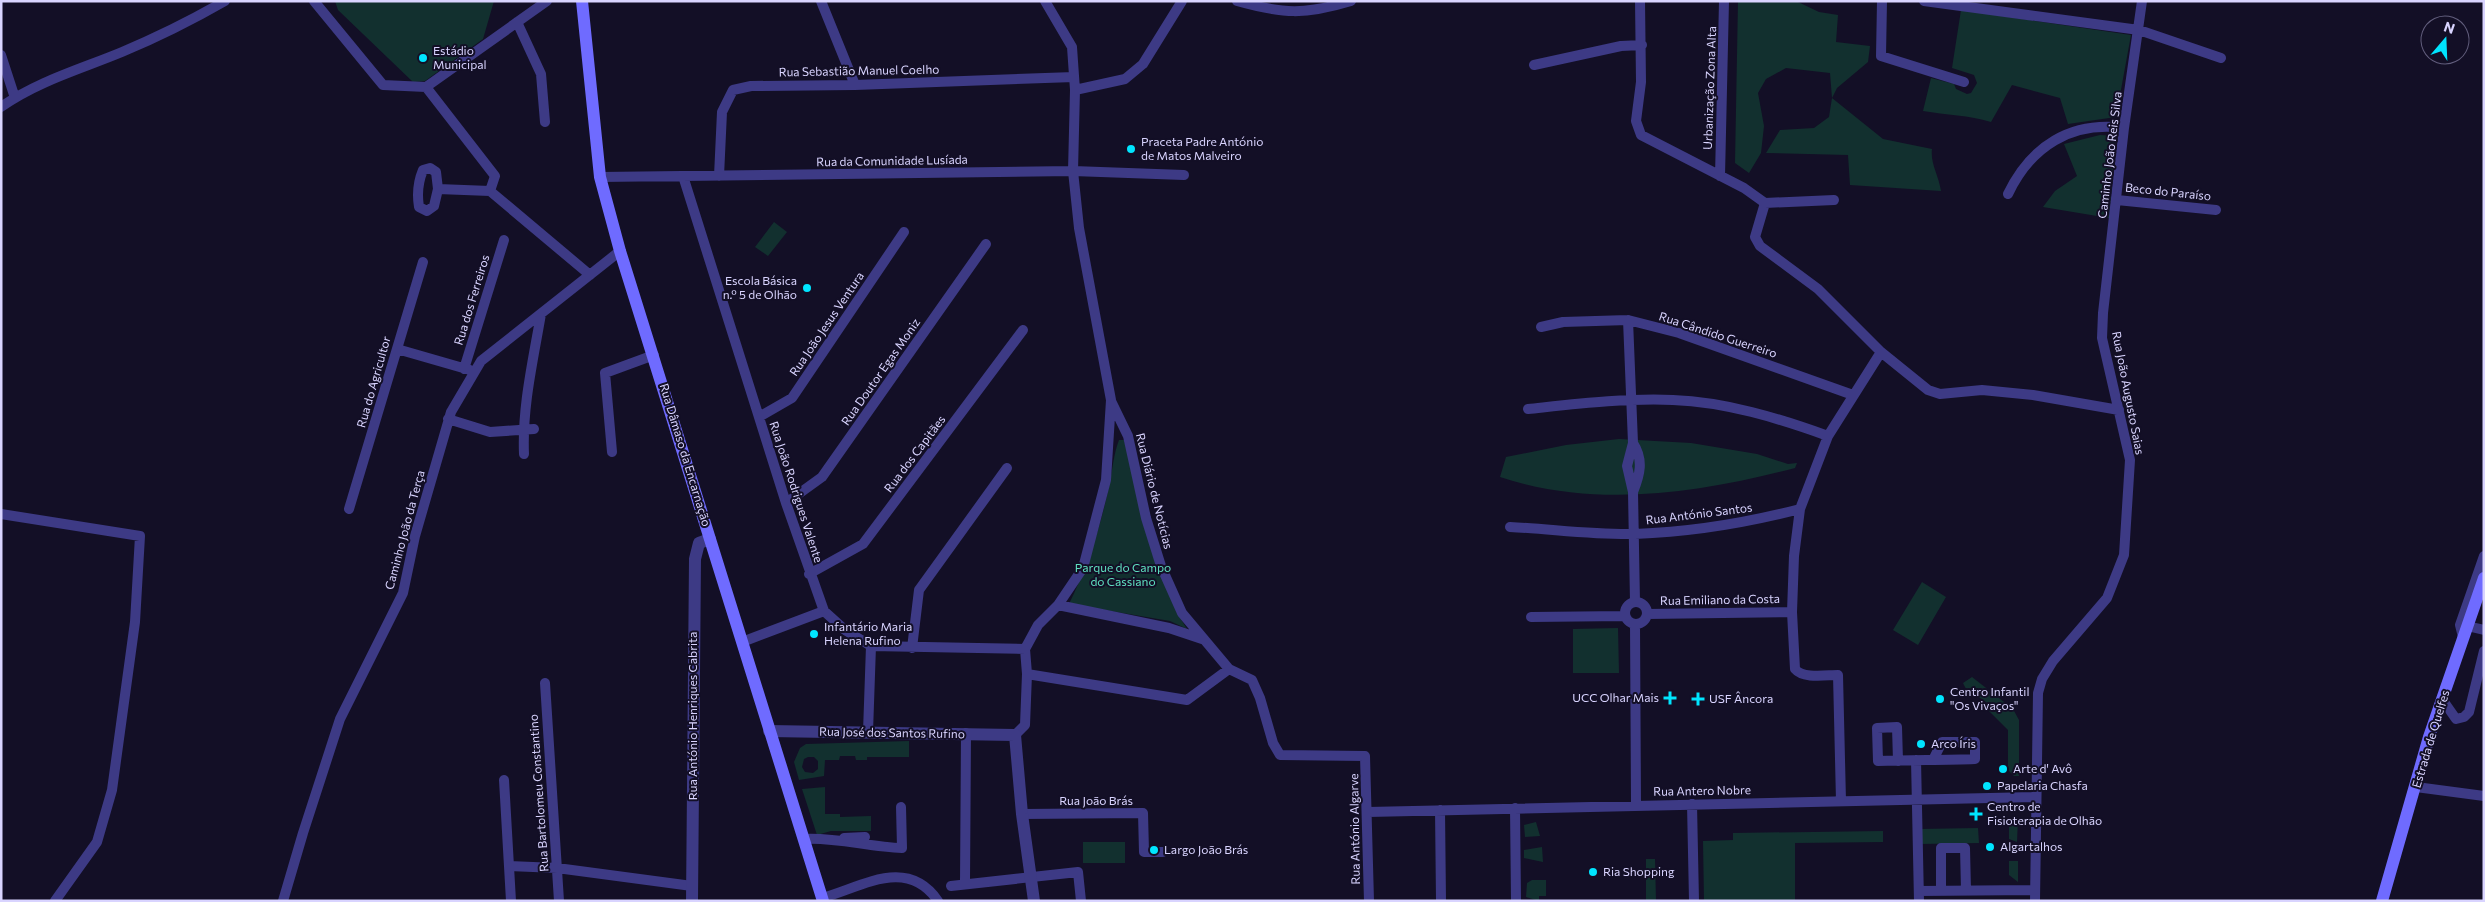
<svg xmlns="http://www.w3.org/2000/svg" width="2485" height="902" viewBox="0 0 2485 902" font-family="Commissioner,sans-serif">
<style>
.green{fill:#12302f;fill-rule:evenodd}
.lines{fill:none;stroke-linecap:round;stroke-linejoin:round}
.minor{stroke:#3d3a85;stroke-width:10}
.tertiary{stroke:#3d3a85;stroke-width:12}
.secondary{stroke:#6f6bff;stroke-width:12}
.poi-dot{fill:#00e5ff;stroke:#130f26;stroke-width:2}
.labels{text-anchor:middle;stroke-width:4;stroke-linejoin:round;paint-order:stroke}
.poi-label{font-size:12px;fill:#d9d4ff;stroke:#130f26;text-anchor:start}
.street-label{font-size:12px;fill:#d9d4ff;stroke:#130f26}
.park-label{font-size:12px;fill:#5fe0c0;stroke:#130f26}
</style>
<rect width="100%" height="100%" fill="#130f26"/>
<path class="green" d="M335,1h159l-11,38 -58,42 -12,1 -75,-72z
M1738,1h58l23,11 19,3 -2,27 34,4 -2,16 -31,26 -5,10 51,41 49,10c-2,14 7,27 9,42l-91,-6 -2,-30 -82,-2 14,-23 34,-2 15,-11 3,-19 -2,-25 -44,-5 -20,11 -8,14 6,33 -3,27 -12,20 -14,-10z
M1961,10l170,25 -15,82 -48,7 -8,-26 -48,-13 -21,37c-22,-7 -45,-7 -68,-11l8,-33 23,6 2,5 11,5 4,-1 6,-10 -3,-8 -22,-7z
M2100,135l16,1 -7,82 -66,-11 12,-16 22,-15 -13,-32z
M774,222l13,10 -19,24 -13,-9z
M1619,439l72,4 66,11 31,10 9,-1 -2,5c-96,25 -198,41 -295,9l6,-20 60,-12z
M1119,440h5l53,173 10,16 -17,-8 -101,-17c19,-39 33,-81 41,-123 3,-15 4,-28 9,-41z
M1922,582l24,15 -28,48 -25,-15z
M1618,628l1,45h-46v-44z
M1972,677l41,32 6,11v56h-5l-6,-6v-40l-21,-21v-6c-10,-10 -17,-4 -24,-20z
M909,741v16h-42v3h-11l-1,-4h-15l-1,4h-14l-1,16 -25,4 -5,-18 6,-14 6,-4zM808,757h6l4,4v8l-5,4 -8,-1 -3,-5 2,-8z
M825,787v27h15v3l31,-1v15h-40l-14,4 -15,-46z
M2009,819h9l-1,23 -8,-3z
M1536,822l4,14 -15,1 -1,-12z
M1978,828l1,15 -58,1 -1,-15z
M1883,831v11l-88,1v58h-91l-1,-60 30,-1v-7z
M1083,842h42v21h-42z
M1542,847l1,15 -19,-4v-8z
M1646,859h9l1,42h-10z
M2009,861h9v21l-9,-7z
M1532,880h14v16h-7v5l-13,-4 1,-14z"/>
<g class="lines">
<path class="minor" d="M314,1l69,84 43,2 121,-86
M821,1l34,84
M1237,1c46,13 68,14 114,0
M1640,1l1,81 -5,39 5,14 103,53 21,15
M1882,1l-1,55 83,26
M1924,1l215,29 82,28
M517,22l24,52 4,48
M1,55l14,43
M1534,65l87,-19 21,-1
M426,87l69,89 -5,15
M1075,90l50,-11 18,-15 39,-63
M1,107c37,-26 80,-38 121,-55 36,-15 70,-32 103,-51
M430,168l6,4 2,17 -4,17 -7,5 -8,-4c-2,-12 -1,-25 4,-37z
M683,176l103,327 38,108 21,19 26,16 154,3
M719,176l3,-64 11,-22 18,-4 104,-1 219,-8
M1720,176l4,-175
M600,177l473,-6 111,4
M438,189l52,2 100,84
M2008,194c23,-48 63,-73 116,-66
M2117,200l99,10
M1765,203l-10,34 5,9 58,43 63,63 47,38 12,4 42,-4 51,5 86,15
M1765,203l69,-3
M1628,320l5,123 -6,23 6,26 2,110
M1541,327l22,-5 65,-2 51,13 174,62
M397,349l73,21
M464,369l40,-129
M1111,401l17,35 18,82 15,48 21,47 47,56 23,11 8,18 13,45 7,12 85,1 4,145
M1528,409c48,-5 97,-11 145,-9 53,2 105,18 155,36
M759,417l33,-19 112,-166
M448,419l42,13 44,-3
M1633,443c11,17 7,32 0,49
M612,452l-7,-79 49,-18
M524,454c-2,-47 9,-93 17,-140
M786,503l36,-26 164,-233
M349,509l74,-247
M1,514l139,22 -5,86 -23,168 -15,52 -42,59
M1510,527c42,2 83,8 125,7 56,-2 111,-11 165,-25
M809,574l54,-30 160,-214
M1625 613a11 11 0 1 1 22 0a11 11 0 1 1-22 0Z
M1058,605l111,23 33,11
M1647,614l145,-2
M1531,617l94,-1
M1635,624l1,181
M2467,626l17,4
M2463,637l-3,-12 24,-69
M742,642l82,-31
M912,648l7,-58 88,-122
M1025,649l13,-24 20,-20 25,-37 23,-88 5,-80 -32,-172 -6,-57 2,-81 -3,-43 -27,-46
M1027,674l160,26 42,-31
M545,683l14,218
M2442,699l14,20 8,-2 5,-5 15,-61
M868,732l3,-86
M1015,735l10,-10 2,-51 -2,-25
M1916,760l3,141
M1898,761l-1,-34 -20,1 1,33c33,-1 65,-1 97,-2v-17h-33l-9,18
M504,780l7,121
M2416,787l68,9
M1841,801l-3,-126c-12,0 -35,4 -43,-6l-3,-57 2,-56 6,-47 28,-73 53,-84
M1692,804l2,97
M1515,808l1,93
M1440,810l1,91
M1368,812l668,-15
M1022,814l121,-1 1,39h19
M844,838l21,-1
M804,839c32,-2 65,8 98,9l-1,-41
M509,866l48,2 135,18
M965,883l1,-150
M951,886l127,-14 3,29
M1941,890v-42h24l1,42
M1919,891l116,-1
M822,898c40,-11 85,-42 116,3
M283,901l20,-68 37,-114 63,-126 12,-57 36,-124 30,-51 139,-110
M2035,901l3,-208 4,-14 11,-18 54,-63 17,-43 6,-95 -28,-122 1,-25 21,-185 18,-127"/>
<path class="tertiary" d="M769,731l246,4 7,79 12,87
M692,901l3,-342 4,-16 11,-4"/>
<path class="secondary" d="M582,1l18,176 20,74 203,650
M2382,901l47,-164 55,-159"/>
</g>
<g class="poi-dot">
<circle cx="423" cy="58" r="5"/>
<circle cx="1131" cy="149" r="5"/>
<circle cx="807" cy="288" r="5"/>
<circle cx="814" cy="634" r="5"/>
<path d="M1667.5 690.5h5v5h5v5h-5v5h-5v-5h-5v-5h5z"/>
<path d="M1695.5 691.5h5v5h5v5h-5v5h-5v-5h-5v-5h5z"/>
<circle cx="1940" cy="699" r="5"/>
<circle cx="1921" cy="744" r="5"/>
<circle cx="2003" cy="769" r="5"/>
<circle cx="1987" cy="786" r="5"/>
<path d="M1973.5 806.5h5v5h5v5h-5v5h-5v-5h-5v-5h5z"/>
<circle cx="1990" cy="847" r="5"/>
<circle cx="1154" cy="850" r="5"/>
<circle cx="1593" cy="872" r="5"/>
</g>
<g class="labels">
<g class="poi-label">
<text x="433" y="55">Estádio<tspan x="433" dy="14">Municipal</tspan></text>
<text x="1141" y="146">Praceta Padre António<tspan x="1141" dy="14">de Matos Malveiro</tspan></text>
<text x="797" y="285" text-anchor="end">Escola Básica<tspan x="797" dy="14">n.º 5 de Olhão</tspan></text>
<text x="824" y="631">Infantário Maria<tspan x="824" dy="14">Helena Rufino</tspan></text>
<text x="1950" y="696">Centro Infantil<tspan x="1950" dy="14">"Os Vivaços"</tspan></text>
<text x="1659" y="702" text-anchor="end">UCC Olhar Mais</text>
<text x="1709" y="703">USF Âncora</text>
<text x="1931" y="748">Arco Íris</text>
<text x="2013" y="773">Arte d' Avô</text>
<text x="1997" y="790">Papelaria Chasfa</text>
<text x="1987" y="811">Centro de<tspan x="1987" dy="14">Fisioterapia de Olhão</tspan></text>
<text x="2000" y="851">Algartalhos</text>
<text x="1164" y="854">Largo João Brás</text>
<text x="1603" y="876">Ria Shopping</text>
</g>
<g class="street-label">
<text transform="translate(859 71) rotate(-1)" y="4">Rua Sebastião Manuel Coelho</text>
<text transform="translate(1710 88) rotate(-88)" y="4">Urbanização Zona Alta</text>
<text transform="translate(2110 155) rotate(-83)" y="4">Caminho João Reis Silva</text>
<text transform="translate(892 161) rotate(-1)" y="4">Rua da Comunidade Lusíada</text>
<text transform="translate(2168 192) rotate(6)" y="4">Beco do Paraíso</text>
<text transform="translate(472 300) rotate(-73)" y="4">Rua dos Ferreiros</text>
<text transform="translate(827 324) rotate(-56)" y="4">Rua João Jesus Ventura</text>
<text transform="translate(1718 335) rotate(18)" y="4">Rua Cândido Guerreiro</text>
<text transform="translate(881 372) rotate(-55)" y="4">Rua Doutor Egas Moniz</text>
<text transform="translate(374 382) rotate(-74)" y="4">Rua do Agricultor</text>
<text transform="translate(2128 393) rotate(79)" y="4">Rua João Augusto Saias</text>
<text transform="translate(915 454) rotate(-53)" y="4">Rua dos Capitães</text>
<text transform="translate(685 455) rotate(73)" y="4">Rua Dâmaso da Encarnação</text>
<text transform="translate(1154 491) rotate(76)" y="4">Rua Diário de Notícias</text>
<text transform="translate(796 492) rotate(72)" y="4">Rua João Rodrigues Valente</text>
<text transform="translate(1699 514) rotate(-7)" y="4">Rua António Santos</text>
<text transform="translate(405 530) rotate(-75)" y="4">Caminho João da Terça</text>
<text transform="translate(1720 600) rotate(-1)" y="4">Rua Emiliano da Costa</text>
<text transform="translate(693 716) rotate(-90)" y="4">Rua António Henriques Cabrita</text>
<text transform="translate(892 733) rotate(1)" y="4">Rua José dos Santos Rufino</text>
<text transform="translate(2431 739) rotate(-73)" y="4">Estrada de Quelfes</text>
<text transform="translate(1702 791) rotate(-1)" y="4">Rua Antero Nobre</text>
<text transform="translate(539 793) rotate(-94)" y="4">Rua Bartolomeu Constantino</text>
<text x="1096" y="805">Rua João Brás</text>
<text transform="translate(1355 829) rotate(-91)" y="4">Rua António Algarve</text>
</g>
<g class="park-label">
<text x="1123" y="572">Parque do Campo<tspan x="1123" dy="14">do Cassiano</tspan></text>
</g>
</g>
<rect width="2485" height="902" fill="none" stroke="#d9d4ff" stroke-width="5"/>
<g transform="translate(2445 40) rotate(19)"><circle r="24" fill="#130f26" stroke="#625e7d"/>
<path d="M0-4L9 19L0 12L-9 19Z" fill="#00e5ff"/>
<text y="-8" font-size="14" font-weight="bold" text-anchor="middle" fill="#d9d4ff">N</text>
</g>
</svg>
